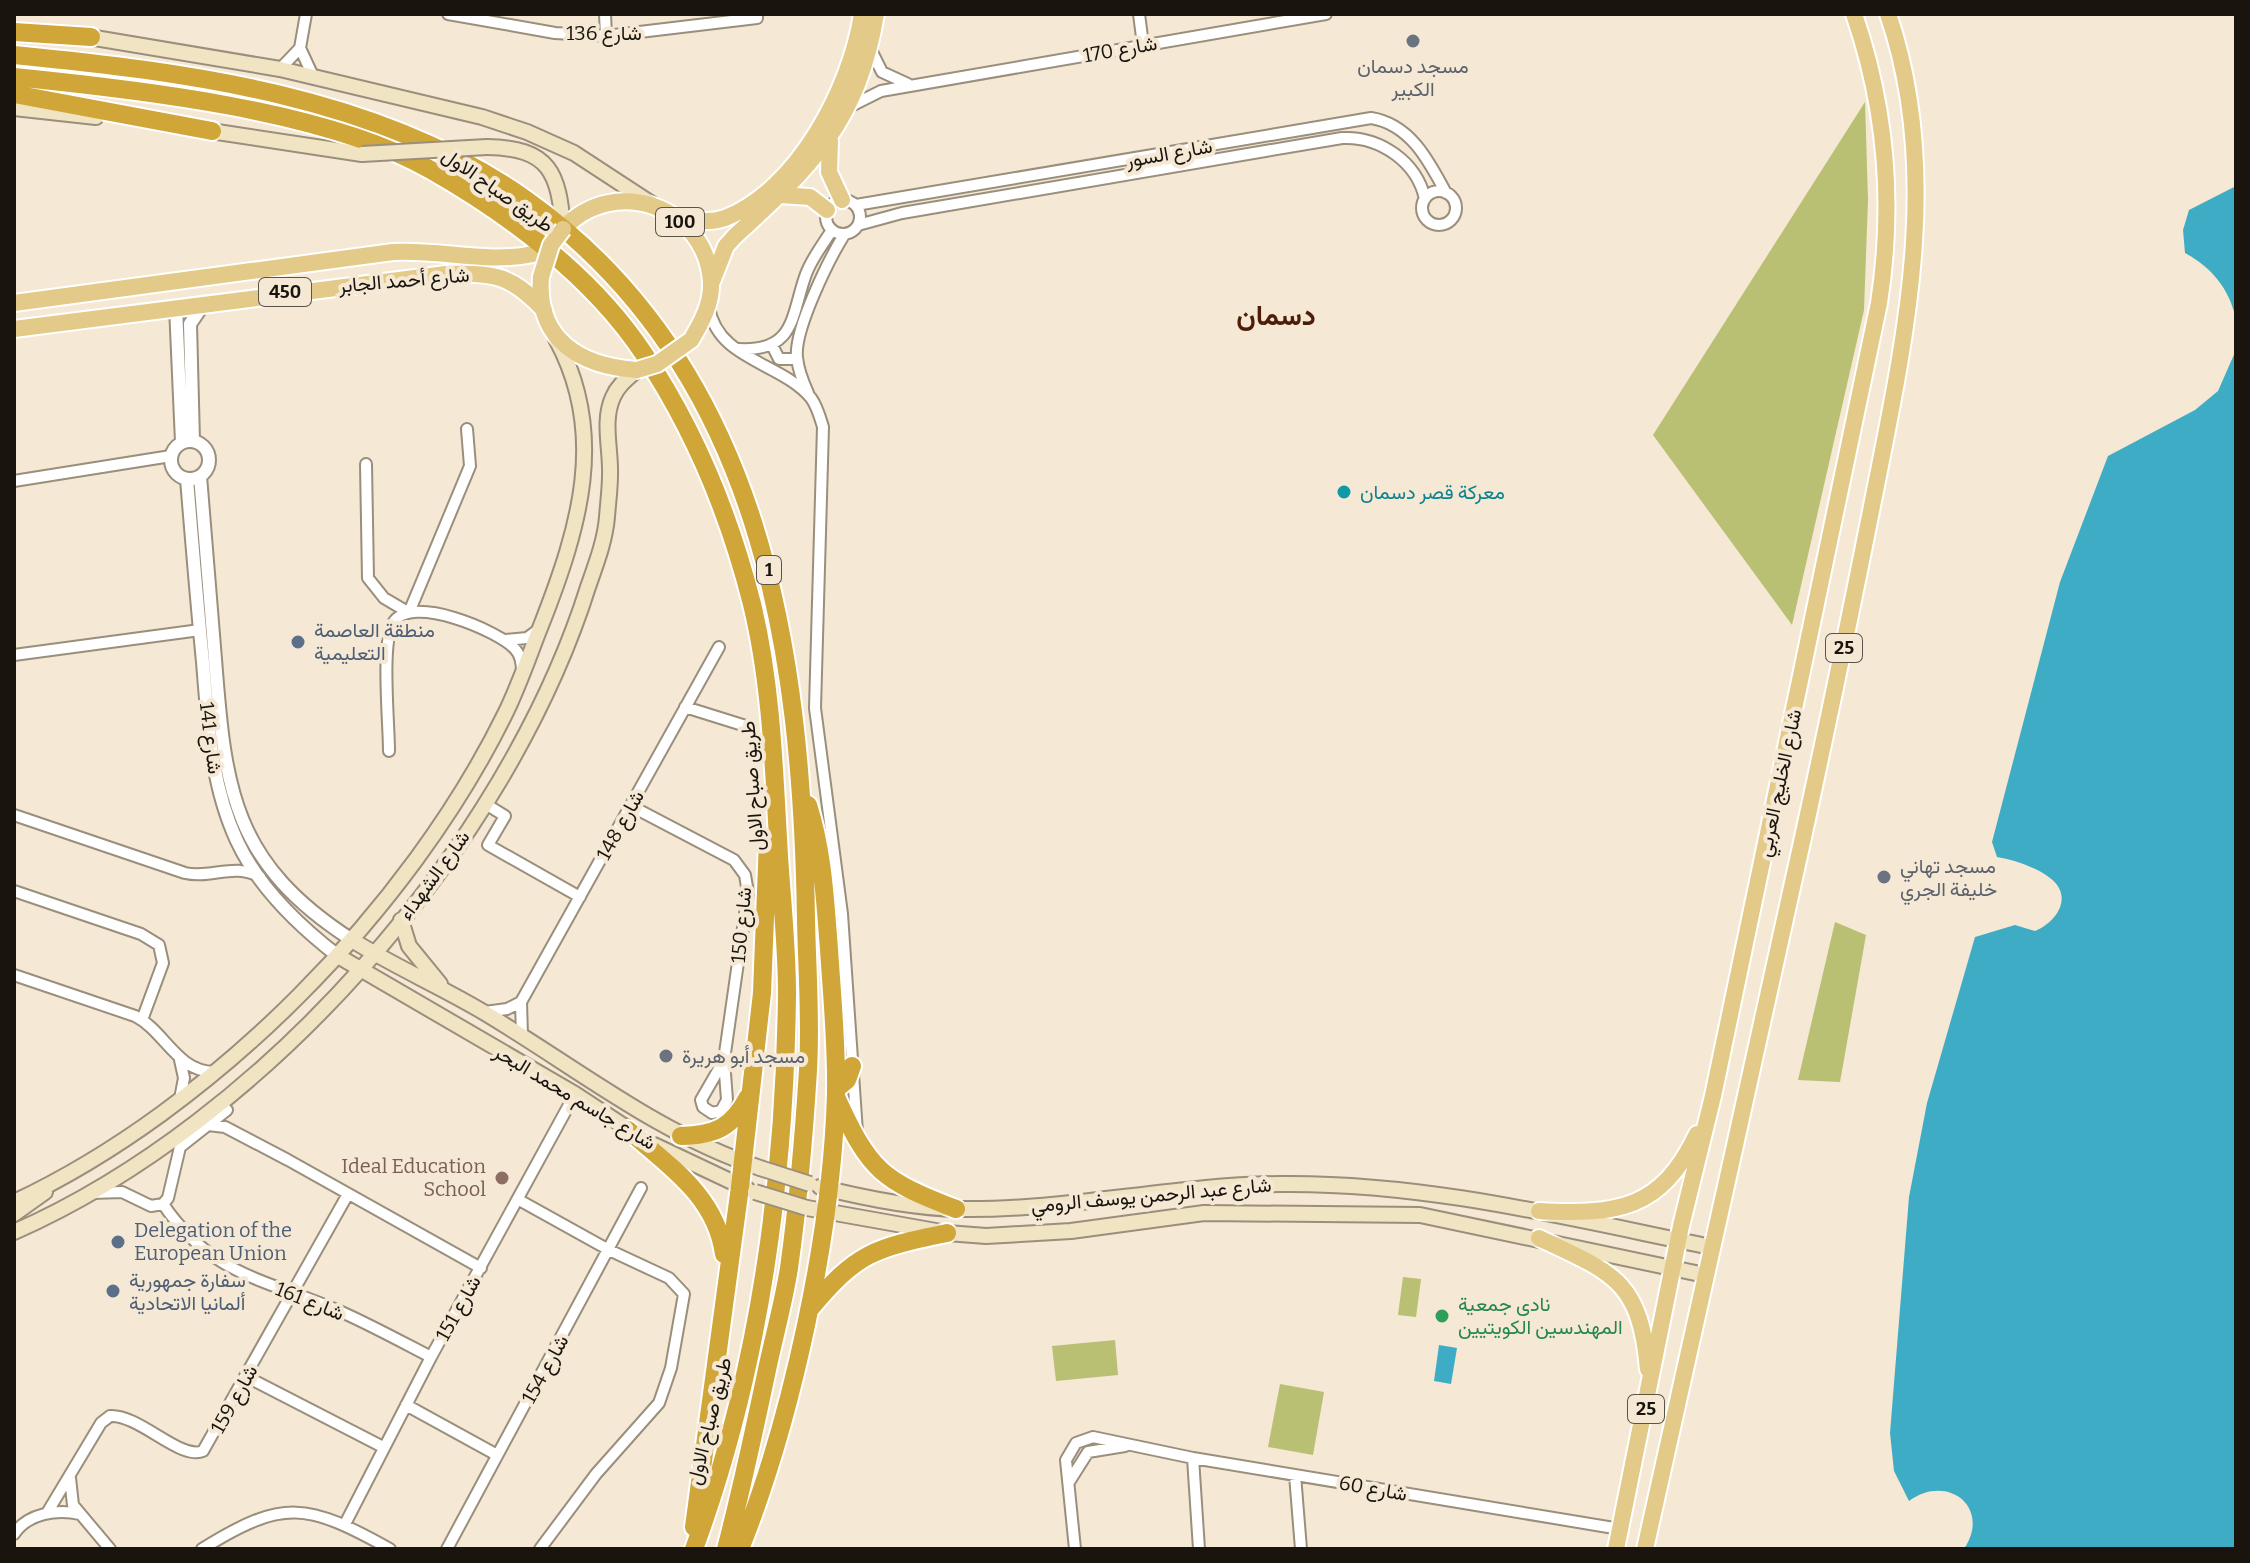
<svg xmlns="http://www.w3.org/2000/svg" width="2250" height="1563" viewBox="0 0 2250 1563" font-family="Bitter,Vazirmatn,serif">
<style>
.green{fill:#b9bf73}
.water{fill:#3facc6}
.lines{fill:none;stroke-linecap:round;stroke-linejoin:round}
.minor-casing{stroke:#9a8e7c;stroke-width:14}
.tertiary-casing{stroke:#9a8e7c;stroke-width:16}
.secondary-casing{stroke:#9a8e7c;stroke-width:18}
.primary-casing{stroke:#fff;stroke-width:20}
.motorway-casing{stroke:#fff;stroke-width:22}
.minor{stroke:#fff;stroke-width:10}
.tertiary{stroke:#fff;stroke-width:12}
.secondary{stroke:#f1e4c3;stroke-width:14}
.primary{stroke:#e3ca88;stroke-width:16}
.motorway{stroke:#d0a638;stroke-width:18}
.secondary-bridge-casing{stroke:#9a8e7c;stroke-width:18;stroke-linecap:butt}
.primary-bridge-casing{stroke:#fff;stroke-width:20;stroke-linecap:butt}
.secondary-bridge{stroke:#f1e4c3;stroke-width:14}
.primary-bridge{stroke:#e3ca88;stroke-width:16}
.worship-dot{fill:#6b7280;stroke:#f5e8d4;stroke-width:3}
.culture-dot{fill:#0f9aa8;stroke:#f5e8d4;stroke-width:3}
.service-dot{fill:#5c6f8a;stroke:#f5e8d4;stroke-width:3}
.education-dot{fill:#8d6e63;stroke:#f5e8d4;stroke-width:3}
.leisure-dot{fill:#2e9e5b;stroke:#f5e8d4;stroke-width:3}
.labels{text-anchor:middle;stroke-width:8;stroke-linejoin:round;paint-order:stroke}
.shield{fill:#f5e8d4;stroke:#5b5449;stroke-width:2}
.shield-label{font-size:18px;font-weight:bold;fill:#19150e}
.street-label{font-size:20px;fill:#19150e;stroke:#f5e8d4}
.worship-label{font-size:20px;fill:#5b616d;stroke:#f5e8d4;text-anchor:start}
.culture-label{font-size:20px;fill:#0d838f;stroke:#f5e8d4;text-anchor:start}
.service-label{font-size:20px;fill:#4e5e75;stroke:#f5e8d4;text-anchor:start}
.education-label{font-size:20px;fill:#785e54;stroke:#f5e8d4;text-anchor:end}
.leisure-label{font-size:20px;fill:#27864d;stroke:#f5e8d4;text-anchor:start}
.district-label{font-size:28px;font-weight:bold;fill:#4e1d0a;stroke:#f5e8d4}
</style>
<rect width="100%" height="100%" fill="#f5e8d4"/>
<path class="green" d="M1865,102l3,98 -4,110 -72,315 -139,-190z
M1835,922l31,13 -26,147 -42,-2z
M1403,1277l18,2 -5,38 -18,-2z
M1115,1340l3,35 -62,6 -4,-35z
M1280,1384l44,8 -11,63 -45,-8z"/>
<path class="water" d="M2236,186v132c-8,-31 -24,-50 -51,-65l-2,-23 6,-20z
M2236,350v1199h-272c28,-42 -17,-76 -55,-48l-15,-30 -4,-38 19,-236 18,-94 48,-166 40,-12 20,6c22,-9 39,-35 15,-53 -14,-11 -36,-18 -53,-21l-5,-15 68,-260 48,-126 87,-46 23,-19z
M1439,1345l18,3 -6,36 -17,-3z"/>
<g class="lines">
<defs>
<path id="minor" d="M306,14l-6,34 13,28
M448,14l107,19 51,3 151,-18v-4
M605,14l1,22
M1139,14l4,31
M870,48l12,24 26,12
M280,69l20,-21
M849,107l32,-16 445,-77
M1422 208a17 17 0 1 1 34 0a17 17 0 1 1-34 0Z
M826 217a17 17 0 1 1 34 0a17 17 0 1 1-34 0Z
M856,205l515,-87c39,6 58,43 75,75
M858,225l44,-12 440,-75c38,-2 75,24 83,61
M709,307c8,53 72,55 102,91 6,8 9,19 12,29l-8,281 27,206 15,218
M772,345l7,14h18
M739,349c57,3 52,-34 67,-75 6,-16 17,-30 26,-44
M808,393c-5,-11 -10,-23 -11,-36 -3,-27 32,-98 47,-122
M366,464l2,114 16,20 22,13
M14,481l157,-25
M410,610l60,-144 -3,-37
M505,640l22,-2 11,-8
M14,655l186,-25
M685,707l64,20
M389,751c0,-28 -8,-107 4,-128 17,-30 106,8 122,26 6,6 7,15 7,23
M484,803l21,13 -17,29 92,52
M631,806l103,54 11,15 3,18 -24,167 3,40 -6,11 -9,2 -9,-6 -2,-7 23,-40
M14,815l171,58c26,6 50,-11 75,4
M14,891l127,43 18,11 4,18 -21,57
M14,975l121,41c30,15 41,55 79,56
M485,1012l22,-3 14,-7
M522,1036l-1,-34 198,-355
M180,1060l4,18 -4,21
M208,1125l17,2 63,33 193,108
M92,1193l30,-1 29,14 12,-2
M519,1200l90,50 60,28 15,16 -13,74 -12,35 -63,71 -56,75
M163,1204c48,71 101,75 174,106 32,14 63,31 94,47
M163,1204l5,-6 12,-51 47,-37
M247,1377l136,70
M406,1405l91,50
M1193,1458l6,91
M1295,1475l6,74
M70,1478l3,27 37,44
M1069,1482l19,-30 37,-6
M47,1513l54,-90 9,-7c29,-2 71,45 93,35l145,-257
M345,1524l86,-167 144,-263
M14,1534c14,-21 43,-25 66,-20
M202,1549c82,-51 105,-46 188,0
M447,1549l194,-361
M1075,1549l-9,-89 10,-17 17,-6 100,21 427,71"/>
<path id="tertiary" d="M176,307l6,135
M193,441l-3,-117 13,-19
M171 460a19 19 0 1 1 38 0a19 19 0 1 1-38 0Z
M200,476c5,61 10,122 15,183 10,132 18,204 137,281
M187,479c5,61 10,122 16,183 5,61 8,123 34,179 21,45 62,85 101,115"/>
<path id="secondary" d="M83,36l197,33 202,48 45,15 47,21 78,51
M14,108l82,9
M204,130l158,24
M487,147c63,1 72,26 76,82
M401,920l8,26 31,38
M352,940c43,27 90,47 133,73 92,55 173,121 275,155
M338,956l237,138 61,40
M654,1145l93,44
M820,1187c44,11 94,21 138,22 108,2 214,-24 321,-25 147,-2 289,34 432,63
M14,1202c199,-93 396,-293 492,-490 14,-29 24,-59 36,-89 37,-95 66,-189 14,-284
M807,1208l140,25 39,3 85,-5 133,-18 216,2 285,60
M14,1214l31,-22
M14,1232c250,-110 492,-385 574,-645 8,-23 17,-46 19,-70 1,-14 3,-28 3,-42 1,-26 -8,-54 3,-78 5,-12 15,-19 24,-27"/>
<path id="primary" d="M830,141l-1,31 13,28
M780,195l30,2 17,13
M676,217c16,3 33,7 49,1 73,-28 126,-131 137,-204
M563,229c51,-55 143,-23 148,53 1,21 -9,40 -20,58
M541,277c-5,63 39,89 96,93
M711,284l15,-38 9,-10c77,-70 123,-115 141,-222
M14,303l379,-51c46,-3 95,12 140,2
M14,329l432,-55c49,-1 64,0 98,36
M1539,1211c78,4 122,-1 158,-77
M1539,1238c74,35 101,42 109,131
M1616,1549l65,-323 32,-130 166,-793c15,-97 7,-196 -25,-289
M1645,1549c53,-236 105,-471 157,-707 24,-110 47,-220 69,-331 32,-163 73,-334 17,-497"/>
<path id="motorway" d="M14,32l77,5
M14,55c174,17 365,41 511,144 237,168 277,453 281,721 1,50 5,100 2,150 -4,65 -10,133 -19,198 -5,32 -14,65 -21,97 -13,62 -26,123 -42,184
M14,77c120,12 313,33 417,93 79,45 162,107 213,184 50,75 86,163 108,250 20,82 22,169 27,252 3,46 8,92 8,137 -2,188 -28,379 -93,556
M14,94l198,37
M836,1089l11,-9 5,-14
M837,1099c33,72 44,81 119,110
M628,1130c41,36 88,66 96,124
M681,1136c34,-1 51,-8 67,-39
M809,1310c48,-58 65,-62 138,-77
M694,1527l46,-340 22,-194 6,-152
M740,1549c52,-130 92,-315 96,-455 1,-49 -4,-97 -7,-145 -4,-49 -6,-97 -21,-144"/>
</defs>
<use href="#minor" class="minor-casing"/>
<use href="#tertiary" class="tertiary-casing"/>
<use href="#secondary" class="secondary-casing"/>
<use href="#primary" class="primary-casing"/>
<use href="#motorway" class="motorway-casing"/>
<use href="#minor" class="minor"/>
<use href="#tertiary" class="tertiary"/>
<use href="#secondary" class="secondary"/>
<use href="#primary" class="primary"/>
<use href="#motorway" class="motorway"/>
<defs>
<path id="secondary-bridge" d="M362,154l125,-7
M760,1168l50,16
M755,1192l52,16"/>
<path id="primary-bridge" d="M541,277l10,-32 12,-16
M637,370l20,-6 34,-24"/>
</defs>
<use href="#secondary-bridge" class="secondary-bridge-casing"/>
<use href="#primary-bridge" class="primary-bridge-casing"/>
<use href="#secondary-bridge" class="secondary-bridge"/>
<use href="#primary-bridge" class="primary-bridge"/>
</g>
<g class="worship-dot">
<circle cx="1413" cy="41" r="8"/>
<circle cx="1884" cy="877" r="8"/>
<circle cx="666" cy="1056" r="8"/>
</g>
<circle class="culture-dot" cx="1344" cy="492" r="8"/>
<g class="service-dot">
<circle cx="298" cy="642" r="8"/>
<circle cx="118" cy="1242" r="8"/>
<circle cx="113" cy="1291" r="8"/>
</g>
<circle class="education-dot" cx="502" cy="1178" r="8"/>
<circle class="leisure-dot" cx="1442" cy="1316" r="8"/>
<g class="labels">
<g class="shield">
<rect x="656" y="208" width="48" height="28" rx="6"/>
<rect x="259" y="278" width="52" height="28" rx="6"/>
<rect x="757" y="556" width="24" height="28" rx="6"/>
<rect x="1826" y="634" width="36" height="28" rx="6"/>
<rect x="1628" y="1395" width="36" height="28" rx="6"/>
</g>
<g class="shield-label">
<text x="680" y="228">100</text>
<text x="285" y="298">450</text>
<text x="769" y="576">1</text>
<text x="1844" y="654">25</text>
<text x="1646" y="1415">25</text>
</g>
<g class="street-label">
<text x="604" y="40">شارع 136</text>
<text transform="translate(1120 49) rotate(-10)" y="7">شارع 170</text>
<text transform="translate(1169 153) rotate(-10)" y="7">شارع السور</text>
<text transform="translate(498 190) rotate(35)" y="7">طريق صباح الاول</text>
<text transform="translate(404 280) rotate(-5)" y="7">شارع أحمد الجابر</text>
<text transform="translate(211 738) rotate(83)" y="7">شارع 141</text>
<text transform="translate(1779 783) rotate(-78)" y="7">شارع الخليج العربي</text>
<text transform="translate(752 786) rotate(-94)" y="7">طريق صباح الاول</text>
<text transform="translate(620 825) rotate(-61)" y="7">شارع 148</text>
<text transform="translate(434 875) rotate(-54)" y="7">شارع الشهداء</text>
<text transform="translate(741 925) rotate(-85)" y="7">شارع 150</text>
<text transform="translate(575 1097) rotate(31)" y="7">شارع جاسم محمد البحر</text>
<text transform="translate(1151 1195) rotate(-5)" y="7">شارع عبد الرحمن يوسف الرومي</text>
<text transform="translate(310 1301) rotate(22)" y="7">شارع 161</text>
<text transform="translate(458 1308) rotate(-61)" y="7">شارع 151</text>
<text transform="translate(545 1369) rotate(-61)" y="7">شارع 154</text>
<text transform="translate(234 1399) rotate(-61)" y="7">شارع 159</text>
<text transform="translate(709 1421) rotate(-76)" y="7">طريق صباح الاول</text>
<text transform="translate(1373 1488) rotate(10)" y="7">شارع 60</text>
</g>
<g class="worship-label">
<text x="1413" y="73" text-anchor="middle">مسجد دسمان<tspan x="1413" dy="23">الكبير</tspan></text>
<text x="1900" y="873">مسجد تهاني<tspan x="1900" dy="23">خليفة الجري</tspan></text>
<text x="682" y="1063">مسجد أبو هريرة</text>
</g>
<g class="culture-label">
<text x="1360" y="499">معركة قصر دسمان</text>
</g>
<g class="service-label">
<text x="314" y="637">منطقة العاصمة<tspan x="314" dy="23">التعليمية</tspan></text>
<text x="134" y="1237">Delegation of the<tspan x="134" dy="23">European Union</tspan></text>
<text x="129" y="1287">سفارة جمهورية<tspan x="129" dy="23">ألمانيا الاتحادية</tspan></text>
</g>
<g class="education-label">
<text x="486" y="1173">Ideal Education<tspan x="486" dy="23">School</tspan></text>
</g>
<g class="leisure-label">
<text x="1458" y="1311">نادي جمعية<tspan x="1458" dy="23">المهندسين الكويتيين</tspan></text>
</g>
<g class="district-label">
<text x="1276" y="325">دسمان</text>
</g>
</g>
<rect width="2250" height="1563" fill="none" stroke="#19150e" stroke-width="32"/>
</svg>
